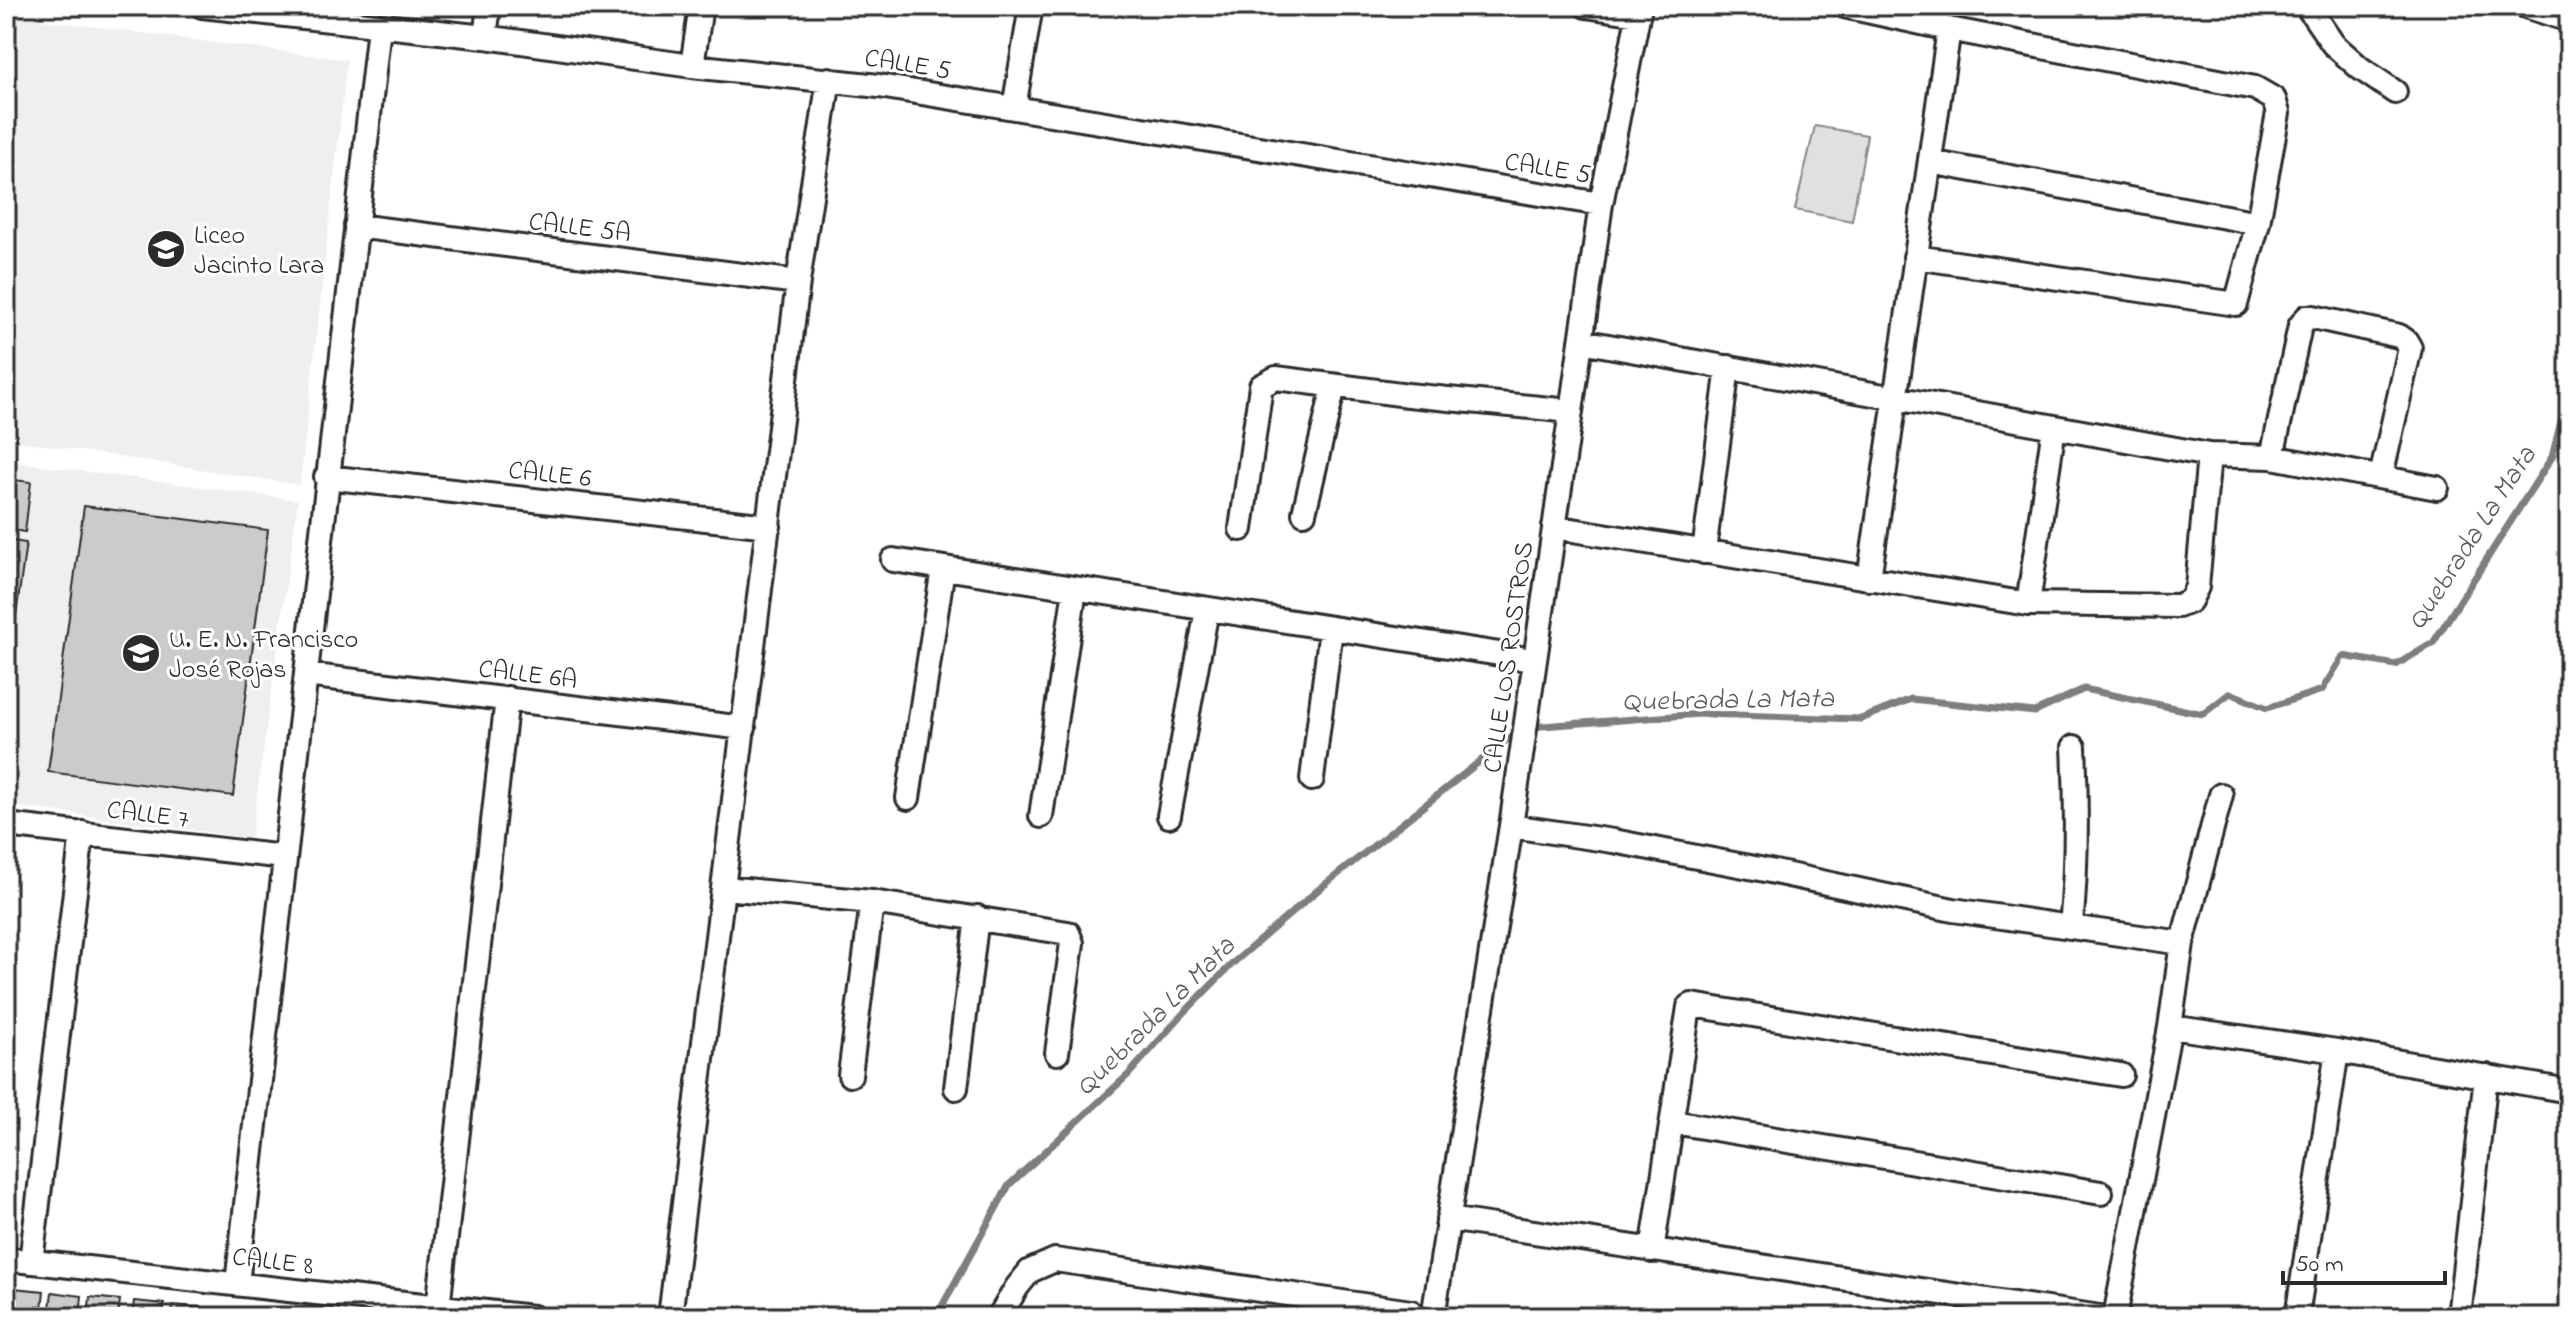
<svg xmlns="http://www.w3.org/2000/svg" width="2575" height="1323" viewBox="0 0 2575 1323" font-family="'Indie Flower',sans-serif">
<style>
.built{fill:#efefef}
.green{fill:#e0e0e0;stroke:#868686;stroke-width:2}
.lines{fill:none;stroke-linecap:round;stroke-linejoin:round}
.stream{stroke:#7e7e7e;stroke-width:7}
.building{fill:#cbcbcb;stroke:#2b2b2b;stroke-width:2}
.street-casing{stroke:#2b2b2b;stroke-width:28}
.street{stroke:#fff;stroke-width:22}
.labels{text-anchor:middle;stroke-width:6;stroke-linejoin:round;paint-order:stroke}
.street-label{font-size:26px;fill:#2b2b2b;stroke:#fff}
.poi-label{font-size:26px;fill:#2b2b2b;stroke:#fff;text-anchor:start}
.water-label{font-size:28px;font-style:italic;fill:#5c5c5c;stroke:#fff}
</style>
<rect width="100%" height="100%" fill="#fff"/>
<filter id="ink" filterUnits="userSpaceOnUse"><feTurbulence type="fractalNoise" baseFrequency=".0125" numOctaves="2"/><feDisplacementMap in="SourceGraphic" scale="16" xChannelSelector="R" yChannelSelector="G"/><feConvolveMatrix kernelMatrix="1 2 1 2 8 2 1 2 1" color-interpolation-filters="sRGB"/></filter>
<g filter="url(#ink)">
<path class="built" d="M6,15l341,45 -47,425 -294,-46z
M6,461l292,39 -47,338 -245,-33z"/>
<path class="green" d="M1815,126l52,9 -15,86 -57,-11z"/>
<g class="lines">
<path class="stream" d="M1529,727l171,-13 161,5 50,-20 124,13 49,-23 119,25 27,-21 37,15 55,-18 21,-34 53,9 37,-22 119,-186 17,-68
M936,1317l73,-132 119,-110 53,-59 52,-53 85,-73 200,-159"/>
</g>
<path class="building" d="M6,479l25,3 -6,50 -19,-3z
M84,506l184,24 -35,266 -185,-24z
M6,540l20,3 -15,109h-5z
M13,1288l31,3 -3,26h-31z
M52,1292l30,4 -2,21h-31z
M90,1297l30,3 -2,17h-30z
M134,1301l30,3 -1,13h-31z
M173,1305l31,3 -1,9h-31z
M211,1308l30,3v6h-31z
M254,1313l30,3v1h-31z"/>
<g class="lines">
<defs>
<path id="street" d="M202,6l283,31 207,29 187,20 722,118
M1586,6l52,8
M1844,6l105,23 306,59 19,11 4,14 -20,110 -22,81 -321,-47
M2307,6l26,38 27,24 35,24
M2525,6l44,14
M485,37l4,-31
M692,66l9,-60
M1014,108l17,-102
M1930,162l328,61
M356,226l442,56
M1581,341l628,114 63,2 165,31
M2272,457l28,-131 7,-9h6l86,19 7,5 4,7 -29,129
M326,477l443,49
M1304,513l30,-127
M1554,527l474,77 150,2 12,-5 7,-14 12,-132
M1241,529l20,-143 15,-8 132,17 163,16
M1704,552l24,-185
M893,560l613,95 28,6
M1869,579l80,-550
M2028,604l26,-177
M306,675l438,53
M1312,779l19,-150
M908,798l35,-230
M1041,816l34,-227
M1169,816l38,-206
M6,825l278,32
M1511,826l102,15 152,29 188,40 229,33
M724,888l148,14 196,31 4,10 -15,110
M2071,927c6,-60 6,-119 3,-180
M2170,1027l167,24 232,40
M850,1075l22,-173
M956,1088l21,-171
M1673,1122l428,71
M1448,1219l652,98
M1652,1251l37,-244 3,-2 429,70
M6,1259l527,58
M31,1262l51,-429
M237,1284c46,-419 93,-838 142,-1257
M437,1317l70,-619
M670,1317l128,-1035 31,-203
M999,1317l18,-30 13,-16 25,-11 356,52
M1433,1317l78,-491 90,-622 39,-198
M2115,1317l55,-290 12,-84 39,-148
M2297,1317l40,-266
M2459,1317l27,-241"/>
</defs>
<use href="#street" class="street-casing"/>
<use href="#street" class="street"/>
</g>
</g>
<defs>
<symbol id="school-disc" viewBox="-11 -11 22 22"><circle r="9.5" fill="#2b2b2b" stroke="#fff"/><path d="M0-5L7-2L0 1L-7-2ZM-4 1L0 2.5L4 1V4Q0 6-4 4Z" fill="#fff"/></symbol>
</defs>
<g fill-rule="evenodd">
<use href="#school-disc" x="144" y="227" width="44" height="44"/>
<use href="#school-disc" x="119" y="631" width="44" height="44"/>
</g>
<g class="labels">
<g class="street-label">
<text transform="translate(908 63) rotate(9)" y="9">CALLE 5</text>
<text transform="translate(1548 167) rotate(9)" y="9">CALLE 5</text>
<text transform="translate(580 226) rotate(7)" y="9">CALLE 5A</text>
<text transform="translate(550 473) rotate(6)" y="9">CALLE 6</text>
<text transform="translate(1507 657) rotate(-82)" y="9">CALLE LOS ROSTROS</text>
<text transform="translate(528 673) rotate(7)" y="9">CALLE 6A</text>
<text transform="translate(148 813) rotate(7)" y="9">CALLE 7</text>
<text transform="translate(273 1260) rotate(7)" y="9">CALLE 8</text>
</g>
<g class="poi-label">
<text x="194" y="243">Liceo<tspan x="194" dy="30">Jacinto Lara</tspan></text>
<text x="169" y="647">U. E. N. Francisco<tspan x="169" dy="30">José Rojas</tspan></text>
</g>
<g class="water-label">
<text transform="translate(2470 537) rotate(-57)" y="10">Quebrada La Mata</text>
<text transform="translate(1728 698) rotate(-1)" y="10">Quebrada La Mata</text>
<text transform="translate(1154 1015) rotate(-45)" y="10">Quebrada La Mata</text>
</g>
</g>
<rect width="2575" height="1323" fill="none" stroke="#fff" stroke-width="32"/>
<rect x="16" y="16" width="2543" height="1291" fill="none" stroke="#2b2b2b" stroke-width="3" filter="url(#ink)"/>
<path d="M2283 1271v12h162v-12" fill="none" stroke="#2b2b2b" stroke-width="4"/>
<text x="2295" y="1271" font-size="24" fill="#2b2b2b" stroke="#ffffff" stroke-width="6" paint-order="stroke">50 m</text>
</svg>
